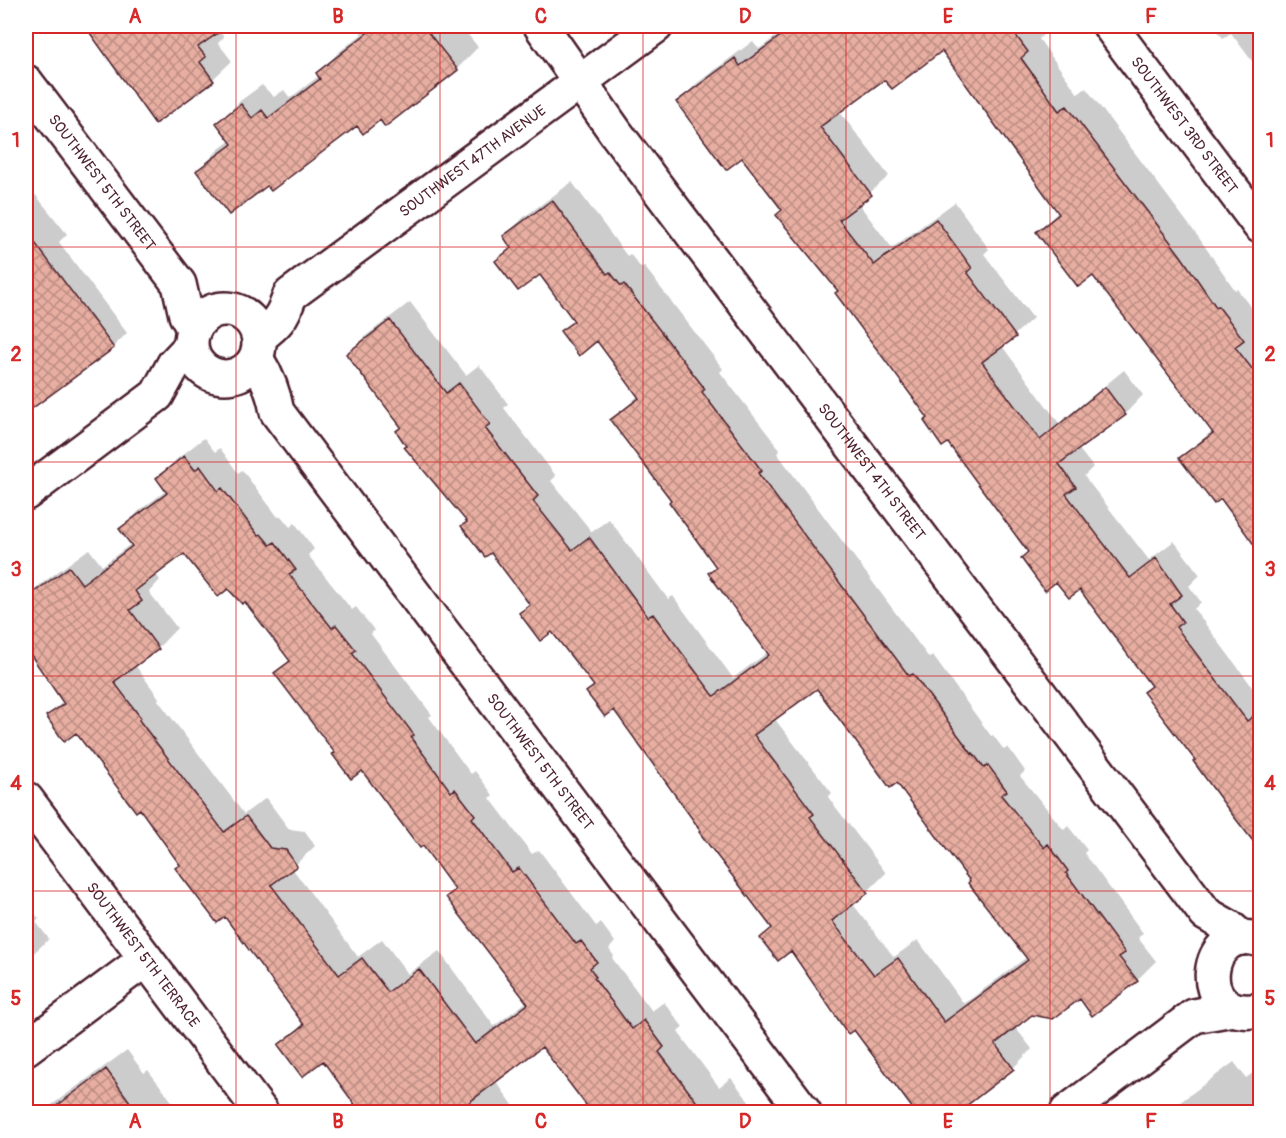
<svg xmlns="http://www.w3.org/2000/svg" width="1286" height="1138" viewBox="0 0 1286 1138" font-family="Pangolin,sans-serif">
<style>
.shadow{fill:#0003;fill-rule:evenodd}
.building{fill:url(#building-cross-hatch);stroke:#4a1f2b;stroke-width:1.5;fill-rule:evenodd}
.lines{fill:none;stroke-linecap:round;stroke-linejoin:round}
.minor-casing{stroke:#4a1f2b;stroke-width:38}
.minor{stroke:#fff;stroke-width:33}
.grid{fill:none;stroke:#d62828;stroke-width:1.5;stroke-opacity:0.55}
.labels{text-anchor:middle;stroke-width:6;stroke-linejoin:round;paint-order:stroke}
.street-label{font-size:15px;fill:#4a1f2b;stroke:#fff}
.neatline{fill:none;stroke:#d62828;stroke-width:2}
.grid-label{font-size:20px;text-anchor:middle;font-weight:bold;fill:#d62828}
</style>
<defs>
<pattern id="building-cross-hatch" width="8" height="8" patternUnits="userSpaceOnUse" patternTransform="scale(1.5)"><rect width="8" height="8" fill="#e7aea1"/><path d="M0 0l8 8M0 8l8-8" fill="none" stroke="#bd8d83"/></pattern>
</defs>
<rect width="100%" height="100%" fill="#fff"/>
<filter id="ink" filterUnits="userSpaceOnUse"><feTurbulence type="fractalNoise" baseFrequency=".0167" numOctaves="2"/><feDisplacementMap in="SourceGraphic" scale="12" xChannelSelector="R" yChannelSelector="G"/><feConvolveMatrix kernelMatrix="1 2 1 2 8 2 1 2 1" color-interpolation-filters="sRGB"/></filter>
<g filter="url(#ink)">
<path class="shadow" d="M87,26h132l-2,2 7,9 -6,6 14,18 -19,18 -58,43z
M358,26h103l17,21 -21,22 -77,49 -23,6 -89,60 -70,-13 21,-22 12,-9 -13,-17 22,-22 22,-16 12,12 10,-7 6,8 29,-22 -1,-3 21,-21 23,-18 -6,-7z
M790,26h250l5,7 -6,6 39,55 8,-6 113,150 36,52 2,-1 23,31 -7,9 7,9v213l-39,-54 -40,-39 32,-28 -120,-156 -55,-42 21,-21 -117,-162 -58,29 -45,33 50,65 -31,27 34,45 63,-46 34,47 -5,5 49,64 -31,28 57,77 65,-53 19,25 -18,19 -47,34 15,19 -9,9 65,84 25,-19 26,34 -11,11 12,16 -7,7 66,88v152l-115,-157 7,-7 -72,-97 -51,-36 -99,-135 -147,-207 -41,-54 -64,-53 18,-19 57,-43 6,8z
M1213,26h47v46l-29,-39 -8,5z
M572,182l55,74 3,-2 11,14 3,-2 79,103 -3,3 60,78 -3,3 152,205 4,-2 58,80 2,-1 11,15 4,-3 17,24 -5,5 44,54 4,-4 19,24 -3,3 59,80 -5,5 18,23 -19,19 -105,33 -17,14 17,22 -19,19 -159,-40 -81,-101 -159,-219 -62,-78 -31,-17 10,-9 -63,-82 -65,-96 -55,-72 19,-19 43,-33 56,73 13,-10 29,39 -4,4 52,68 -5,5 41,51 17,-13 59,80 5,-3 60,82 35,-26 -51,-86 -44,-66 -61,-80 26,-24 -41,-57 -35,-7 13,-13 -35,-46 -43,-12 15,-15 -7,-10 19,-19zM817,687l80,94 130,176 -63,47 -46,-64 -24,17 -42,-54 15,-11 19,-19 -58,-76 4,-4 -58,-75z
M26,183l41,51 -8,8 68,91 -14,14 -79,58 -8,-11v-42l18,-14 -18,-25z
M204,438l11,14 5,-4 18,25 4,-3 36,47 3,-1 9,11 5,-4 19,26 -6,6 44,55 4,-3 18,23 -3,4 61,81 -3,2 42,57 4,-3 18,24 -3,3 42,56 7,-4 57,76 5,-3 14,19 -6,7 5,7 -2,2 40,53 12,-9 19,25 -5,5 41,55 12,-9 20,26 -8,8h-145l-56,-67 -47,35 23,32h-161l4,-3 -38,-50 -43,-14 24,-22 -78,-108 -45,-51 -40,-57 -65,-76 -28,-14 15,-16 -37,-55v-51l63,-46 13,17 30,-23 -11,-14 19,-19 27,-20 -9,-12 19,-19zM184,552l62,48 45,59 -15,15 61,78 26,17 61,75 32,45 -8,8 80,104 -34,25 -55,-75 -31,23 -26,-35 -24,18 -66,-89 23,-22 -10,-15 -16,-2 -23,-31 -22,16 -86,-114 1,-2 -24,-33 23,-17 19,-20 -28,-36 11,-12 -5,-7z
M26,901l13,18 -3,3 13,17 -23,21z
M127,1050l17,23 4,-3 32,42h-138z
M1234,1062l12,16 11,-8 3,4v38h-93z"/>
<path class="building" d="M85,26h143l-30,21 8,10 -6,5 14,19 -59,43z
M376,26h47l35,44 -73,57 -5,-7 -17,14 -6,-8 -86,65 -4,-5 -38,29 -33,-44 36,-27 -16,-21 25,-19 11,14 10,-8 6,8 52,-39 -4,-6z
M794,26h215l19,26 -7,6 38,53 8,-5 114,150 35,51 2,-1 26,34 -9,7 25,32v174l-39,-54 -7,5 -35,-46 34,-25 -120,-157 -15,11 -42,-55 23,-18 -117,-163 -50,38 -8,-9 -64,47 52,68 -33,25 35,45 62,-46 36,49 -5,4 49,65 -34,25 58,78 65,-53 21,28 -67,49 17,23 -10,7 64,84 26,-20 26,37 -12,9 13,18 -7,5 71,94 13,-10v139l-32,-41 -35,-48 2,-1 -52,-68 8,-6 -71,-96 -11,8 -13,-16 -11,9 -24,-33 7,-6 -80,-109 -6,4 -18,-26 4,-3 -93,-125 3,-2 -62,-76 6,-5 -40,-52 -16,12 -50,-68 59,-44 5,8z
M552,200l55,74 3,-2 11,14 3,-2 81,105 -3,3 60,79 -4,2 151,203 4,-2 59,80 1,-1 11,15 4,-3 19,26 -6,4 43,53 4,-4 20,27 -2,2 59,80 -6,4 19,24 -46,35 -12,-17 -27,20 -21,-4 -37,29 19,25 -57,44h-41l-62,-83 -6,4 -57,-83 -13,10 -18,-23 12,-10 -73,-96 2,-1 -87,-121 -9,7 -19,-25 8,-6 -42,-54 -12,9 -21,-28 11,-8 -39,-52 -6,4 -24,-31 6,-4 -63,-75 2,-1 -10,-15 5,-4 -55,-73 44,-34 56,73 13,-10 31,41 -5,4 53,68 -5,5 39,49 17,-13 59,80 5,-3 61,82 55,-41 -61,-82 8,-6 -47,-65 2,-2 -61,-80 29,-22 -42,-57 -18,15 -19,-25 14,-10 -34,-46 -22,16 -23,-30 16,-13 -8,-12zM817,689l73,99 7,-5 73,98 -2,2 60,77 -84,62 -46,-64 -24,17 -42,-54 36,-28 -58,-76 4,-3 -60,-79z
M26,231l88,117 -88,65z
M184,456l11,14 5,-4 18,25 4,-3 36,47 3,-1 9,11 5,-3 21,28 -7,4 43,54 4,-3 20,25 -4,3 62,82 -3,2 40,55 4,-3 20,26 -3,3 40,54 7,-4 57,76 5,-3 16,21 -7,6 6,9 -2,1 38,51 12,-9 20,27 -5,5 46,61h-113l-50,-66 -87,66h-94l-38,-52 -21,16 -24,-32 26,-20 -79,-108 -8,6 -42,-55 5,-3 -40,-56 -4,3 -60,-79 -12,9 -18,-26 18,-12 -38,-56v-50l43,-31 13,17 50,-38 -13,-17 48,-36 -11,-15zM184,554l34,43 10,-8 14,15 3,-2 45,59 -16,12 61,80 -3,1 19,25 11,-8 58,77 3,-2 32,44 -9,7 82,107 -53,40 -56,-75 -31,23 -26,-34 -23,17 -68,-90 26,-19 -11,-16 -16,-2 -24,-32 -22,16 -85,-112 2,-2 -27,-36 45,-33 -29,-39 12,-9 -7,-10z
M106,1069l32,44h-91z"/>
<g class="lines">
<defs>
<g id="minor">
<path id="s1" d="M541,26l75,107 590,781 23,13 13,11"/>
<path id="s2" d="M1110,26l150,200"/>
<path id="s3" d="M26,82l153,202 7,31 8,14"/>
<circle cx="225" cy="343" r="34"/>
<path id="s4" d="M259,337c18,-13 24,-20 31,-42l366,-269"/>
<path id="s5" d="M256,358c11,18 18,34 21,54l527,700"/>
<path d="M26,493l131,-98 17,-31 16,-17"/>
<path id="s6" d="M26,799l235,313"/>
<path d="M1260,940c-57,-20 -70,84 0,70"/>
<path d="M26,1048l120,-89"/>
<path d="M1067,1112l127,-96 39,-7"/>
</g>
</defs>
<use href="#minor" class="minor-casing"/>
<use href="#minor" class="minor"/>
</g>
</g>
<path class="grid" d="M236,26v1086M440,26v1086M643,26v1086M846,26v1086M1050,26v1086M26,247h1234M26,462h1234M26,676h1234M26,891h1234"/>
<g class="labels">
<g class="street-label">
<text dy="5" stroke="none"><textPath href="#s2" startOffset="124">SOUTHWEST 3RD STREET</textPath></text>
<text dy="5" stroke="none"><textPath href="#s4" startOffset="280">SOUTHWEST 47TH AVENUE</textPath></text>
<text dy="5" stroke="none"><textPath href="#s3" startOffset="126">SOUTHWEST 5TH STREET</textPath></text>
<text dy="5" stroke="none"><textPath href="#s1" startOffset="555">SOUTHWEST 4TH STREET</textPath></text>
<text dy="5" stroke="none"><textPath href="#s5" startOffset="496">SOUTHWEST 5TH STREET</textPath></text>
<text dy="5" stroke="none"><textPath href="#s6" startOffset="195">SOUTHWEST 5TH TERRACE</textPath></text>
</g>
</g>
<rect width="1286" height="1138" fill="none" stroke="#fff" stroke-width="66"/>
<rect x="33" y="33" width="1220" height="1072" class="neatline"/>
<g class="grid-label">
<text x="135" y="23">A</text>
<text x="338" y="23">B</text>
<text x="541" y="23">C</text>
<text x="745" y="23">D</text>
<text x="948" y="23">E</text>
<text x="1151" y="23">F</text>
<text x="16" y="147">1</text>
<text x="1270" y="147">1</text>
<text x="16" y="361">2</text>
<text x="1270" y="361">2</text>
<text x="16" y="576">3</text>
<text x="1270" y="576">3</text>
<text x="16" y="790">4</text>
<text x="1270" y="790">4</text>
<text x="16" y="1005">5</text>
<text x="1270" y="1005">5</text>
<text x="135" y="1128">A</text>
<text x="338" y="1128">B</text>
<text x="541" y="1128">C</text>
<text x="745" y="1128">D</text>
<text x="948" y="1128">E</text>
<text x="1151" y="1128">F</text>
</g>
</svg>
